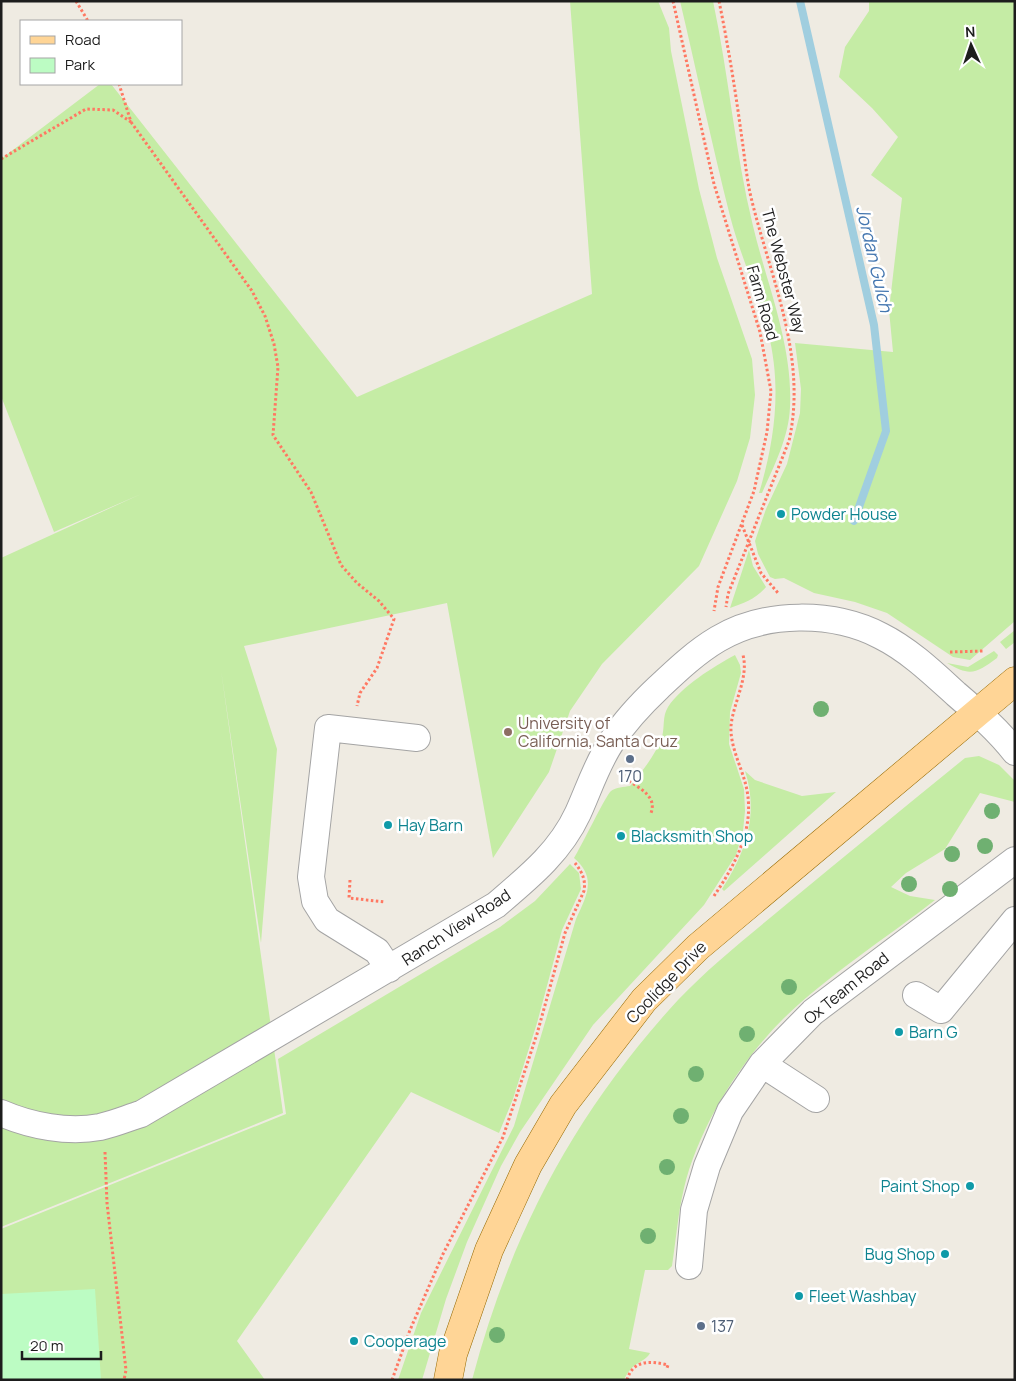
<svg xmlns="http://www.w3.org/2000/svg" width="1016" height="1381" viewBox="0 0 1016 1381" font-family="Manrope,sans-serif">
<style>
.grass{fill:#c5eca5}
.park{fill:#bcfcc3}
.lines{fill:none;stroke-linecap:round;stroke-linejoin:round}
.stream{stroke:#a0cedf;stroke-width:8}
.minor-casing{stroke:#a4a4a4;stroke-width:28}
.major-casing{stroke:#956900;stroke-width:29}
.path{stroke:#ff7862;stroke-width:3;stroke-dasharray:2.5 2.5;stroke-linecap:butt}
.minor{stroke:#fff;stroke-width:26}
.major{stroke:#ffd596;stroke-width:28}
.tree{fill:#6fb071}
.culture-dot{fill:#0f9aa8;stroke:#fff;stroke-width:2}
.education-dot{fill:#8d6e63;stroke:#fff;stroke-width:2}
.service-dot{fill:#5c6f8a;stroke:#fff;stroke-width:2}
.labels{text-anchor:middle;stroke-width:5;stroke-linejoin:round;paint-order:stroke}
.street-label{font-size:16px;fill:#1d1d1d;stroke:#fff}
.culture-label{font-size:16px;fill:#0d838f;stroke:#fff;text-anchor:start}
.education-label{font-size:16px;fill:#785e54;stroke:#fff;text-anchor:start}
.service-label{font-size:16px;fill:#4e5e75;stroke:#fff}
.water-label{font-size:18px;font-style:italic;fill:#4577b0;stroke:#fff}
</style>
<rect width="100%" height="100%" fill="#efebe2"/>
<path class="grass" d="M570,1h88l11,27 2,23 28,138 18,69 35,101 3,36 -5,43 -13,43 -38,85 -97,98 -32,47 -21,61 -56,86 -46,-255 -203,43 33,103 -16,194 -40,-273 62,443 -282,114v-669l140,-64 -87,38 -53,-136v-237l99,-75h11l246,313 235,-103z
M680,1h33c16,75 22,151 40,225 14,59 40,119 37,181 -1,30 -16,59 -28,86h-3c16,-53 23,-107 9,-161 -10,-39 -28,-77 -38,-116 -18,-71 -33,-143 -50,-215z
M869,1h146v620l-45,39 -17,-3 -66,-44 -32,-11 -41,-9 -30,-15 -9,1 -5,-2 -12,-23 -3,-13 11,-32 21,-45 13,-51 1,-24 -6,-46 98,9 -4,-42 13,-112 -31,-23 27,-38 -26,-29 -33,-31 6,-30 24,-36z
M749,550l4,16 13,21c-10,12 -22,16 -36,21z
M1015,630v12l-9,7 -6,-7z
M994,651l4,4 -1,3c-20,15 -27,19 -50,5l21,4z
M735,655l5,10 1,8 -11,39 -1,32 15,45 1,22 -2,20 -7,24 -32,50 -111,120 -73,107 -19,34 -34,76 -21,57 -24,81h-24l23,-67 93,-187 62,-207c11,-24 21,-41 -2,-61 7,-11 32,-63 37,-67 5,-4 13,-4 19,-5 12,-14 26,-32 32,-49 3,-11 0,-20 6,-30 14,-21 45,-40 67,-52z
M979,756l20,9 16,16v21l-35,-9 -35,56 -39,24 -15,14 19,9 25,4c-50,39 -107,75 -152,119 -44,44 -84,108 -99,169 -6,25 -8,52 -12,78l-4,4h-23l-16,79 21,4c-6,11 -17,7 -26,27h-152c39,-147 103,-268 206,-380 33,-35 73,-66 110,-97 59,-49 118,-97 177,-145z
M745,771l10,9 47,16 34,-4 -112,99 -2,-2c24,-37 37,-75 23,-118z
M570,864l9,9 2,16 -19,41 -25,93 -24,76 -14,34 -88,-41 -174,249 28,39h-264v-151l285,-115 -8,-55 222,-132 35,-26z"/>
<path class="park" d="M95,1289l6,91h-100v-86z"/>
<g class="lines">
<path class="stream" d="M800,1l74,324 12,106 -32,90"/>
<defs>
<path id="minor" d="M389,969l-12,-18 -50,-31 -12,-19 -4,-24 17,-149 89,10
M916,995l25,15 74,-90
M762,1064l54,35
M1,1113c30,13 67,20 99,14 14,-3 28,-9 41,-13l355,-209c33,-28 64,-53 82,-92 11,-24 19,-50 34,-72 13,-20 30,-38 47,-54 18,-17 37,-35 59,-48 47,-28 115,-28 163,-3 28,14 52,37 75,58 21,18 42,36 59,58
M689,1266l5,-56 13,-44 23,-55 32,-47 51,-52 202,-152"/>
<path id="major" d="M448,1380l5,-26 36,-104 39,-85 35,-60 81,-105 54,-53 317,-266"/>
</defs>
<use href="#minor" class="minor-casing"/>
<use href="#major" class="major-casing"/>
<path class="path" d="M76,1l12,20
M673,1l41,183 46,148 11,59 -4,41 -13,59 -36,96 -4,24
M719,1c9,44 16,87 22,131 3,20 5,41 9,61 19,82 58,162 39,248l-61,153 -2,13
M131,122l121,169 13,25 9,28 4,23 -5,68 38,57 30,73 16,18 22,18 15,18 -17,49 -17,25 -3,13
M1,159l85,-50 27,1 18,12 -12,-38
M742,525l19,48 17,20
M950,652l34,-1
M629,781c12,8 28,16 22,32
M350,880l-1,18 36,4
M714,896c23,-34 43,-72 31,-114 -5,-18 -15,-37 -14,-56 2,-23 18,-48 12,-71
M105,1152l2,51 19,167 -2,10
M392,1380l18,-50 33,-76 60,-117 34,-103 28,-101 19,-42c2,-11 -2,-19 -9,-28
M627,1380c6,-21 24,-19 41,-15l-1,3"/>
<use href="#minor" class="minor"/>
<use href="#major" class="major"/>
</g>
<g class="tree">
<circle cx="821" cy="709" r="8"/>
<circle cx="992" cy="811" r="8"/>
<circle cx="985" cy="846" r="8"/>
<circle cx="952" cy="854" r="8"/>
<circle cx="909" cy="884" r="8"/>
<circle cx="950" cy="889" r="8"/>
<circle cx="789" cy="987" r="8"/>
<circle cx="747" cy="1034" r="8"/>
<circle cx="696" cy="1074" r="8"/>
<circle cx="681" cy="1116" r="8"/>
<circle cx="667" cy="1167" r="8"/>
<circle cx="648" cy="1236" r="8"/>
<circle cx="497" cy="1335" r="8"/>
</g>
<g class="culture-dot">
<circle cx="781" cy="514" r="5"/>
<circle cx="388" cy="825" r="5"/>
<circle cx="621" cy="836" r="5"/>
<circle cx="899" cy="1032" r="5"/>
<circle cx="970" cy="1186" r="5"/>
<circle cx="945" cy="1254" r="5"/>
<circle cx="799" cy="1296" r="5"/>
<circle cx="354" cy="1341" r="5"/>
</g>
<circle class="education-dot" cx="508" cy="732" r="5"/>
<g class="service-dot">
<circle cx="630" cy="759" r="5"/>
<circle cx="701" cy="1326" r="5"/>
</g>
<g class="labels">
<g class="street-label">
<text transform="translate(784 271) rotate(75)" y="6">The Webster Way</text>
<text transform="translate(763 303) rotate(74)" y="6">Farm Road</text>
<text transform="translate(456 927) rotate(-33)" y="6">Ranch View Road</text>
<text transform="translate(666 982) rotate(-46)" y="6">Coolidge Drive</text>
<text transform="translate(846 988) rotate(-39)" y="6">Ox Team Road</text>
</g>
<g class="culture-label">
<text x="791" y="520">Powder House</text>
<text x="398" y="831">Hay Barn</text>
<text x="631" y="842">Blacksmith Shop</text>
<text x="909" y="1038">Barn G</text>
<text x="960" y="1192" text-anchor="end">Paint Shop</text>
<text x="935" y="1260" text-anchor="end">Bug Shop</text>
<text x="809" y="1302">Fleet Washbay</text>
<text x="364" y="1347">Cooperage</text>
</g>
<g class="education-label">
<text x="518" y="729">University of<tspan x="518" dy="18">California, Santa Cruz</tspan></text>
</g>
<g class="service-label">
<text x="630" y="782">170</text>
<text x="711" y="1332" text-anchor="start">137</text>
</g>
<g class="water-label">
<text transform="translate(874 259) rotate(77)" y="6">Jordan Gulch</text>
</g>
</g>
<rect width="1016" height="1381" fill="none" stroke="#1d1d1d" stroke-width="5"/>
<rect x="20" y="20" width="162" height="65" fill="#ffffff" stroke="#a5a5a5"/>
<rect x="30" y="36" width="25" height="8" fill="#ffd596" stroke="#a5a5a5"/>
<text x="65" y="45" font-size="15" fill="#1d1d1d">Road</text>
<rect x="30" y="58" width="25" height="15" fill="#bcfcc3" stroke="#a5a5a5"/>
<text x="65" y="70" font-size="15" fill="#1d1d1d">Park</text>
<g transform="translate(971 45) rotate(357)" stroke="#ffffff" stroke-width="4" paint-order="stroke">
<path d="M0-4L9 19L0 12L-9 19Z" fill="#1d1d1d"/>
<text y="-8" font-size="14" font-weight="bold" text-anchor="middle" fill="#1d1d1d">N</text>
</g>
<path d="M22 1351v8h79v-8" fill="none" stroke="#1d1d1d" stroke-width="2.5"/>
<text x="30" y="1351" font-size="15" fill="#1d1d1d" stroke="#ffffff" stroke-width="4" paint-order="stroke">20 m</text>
</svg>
